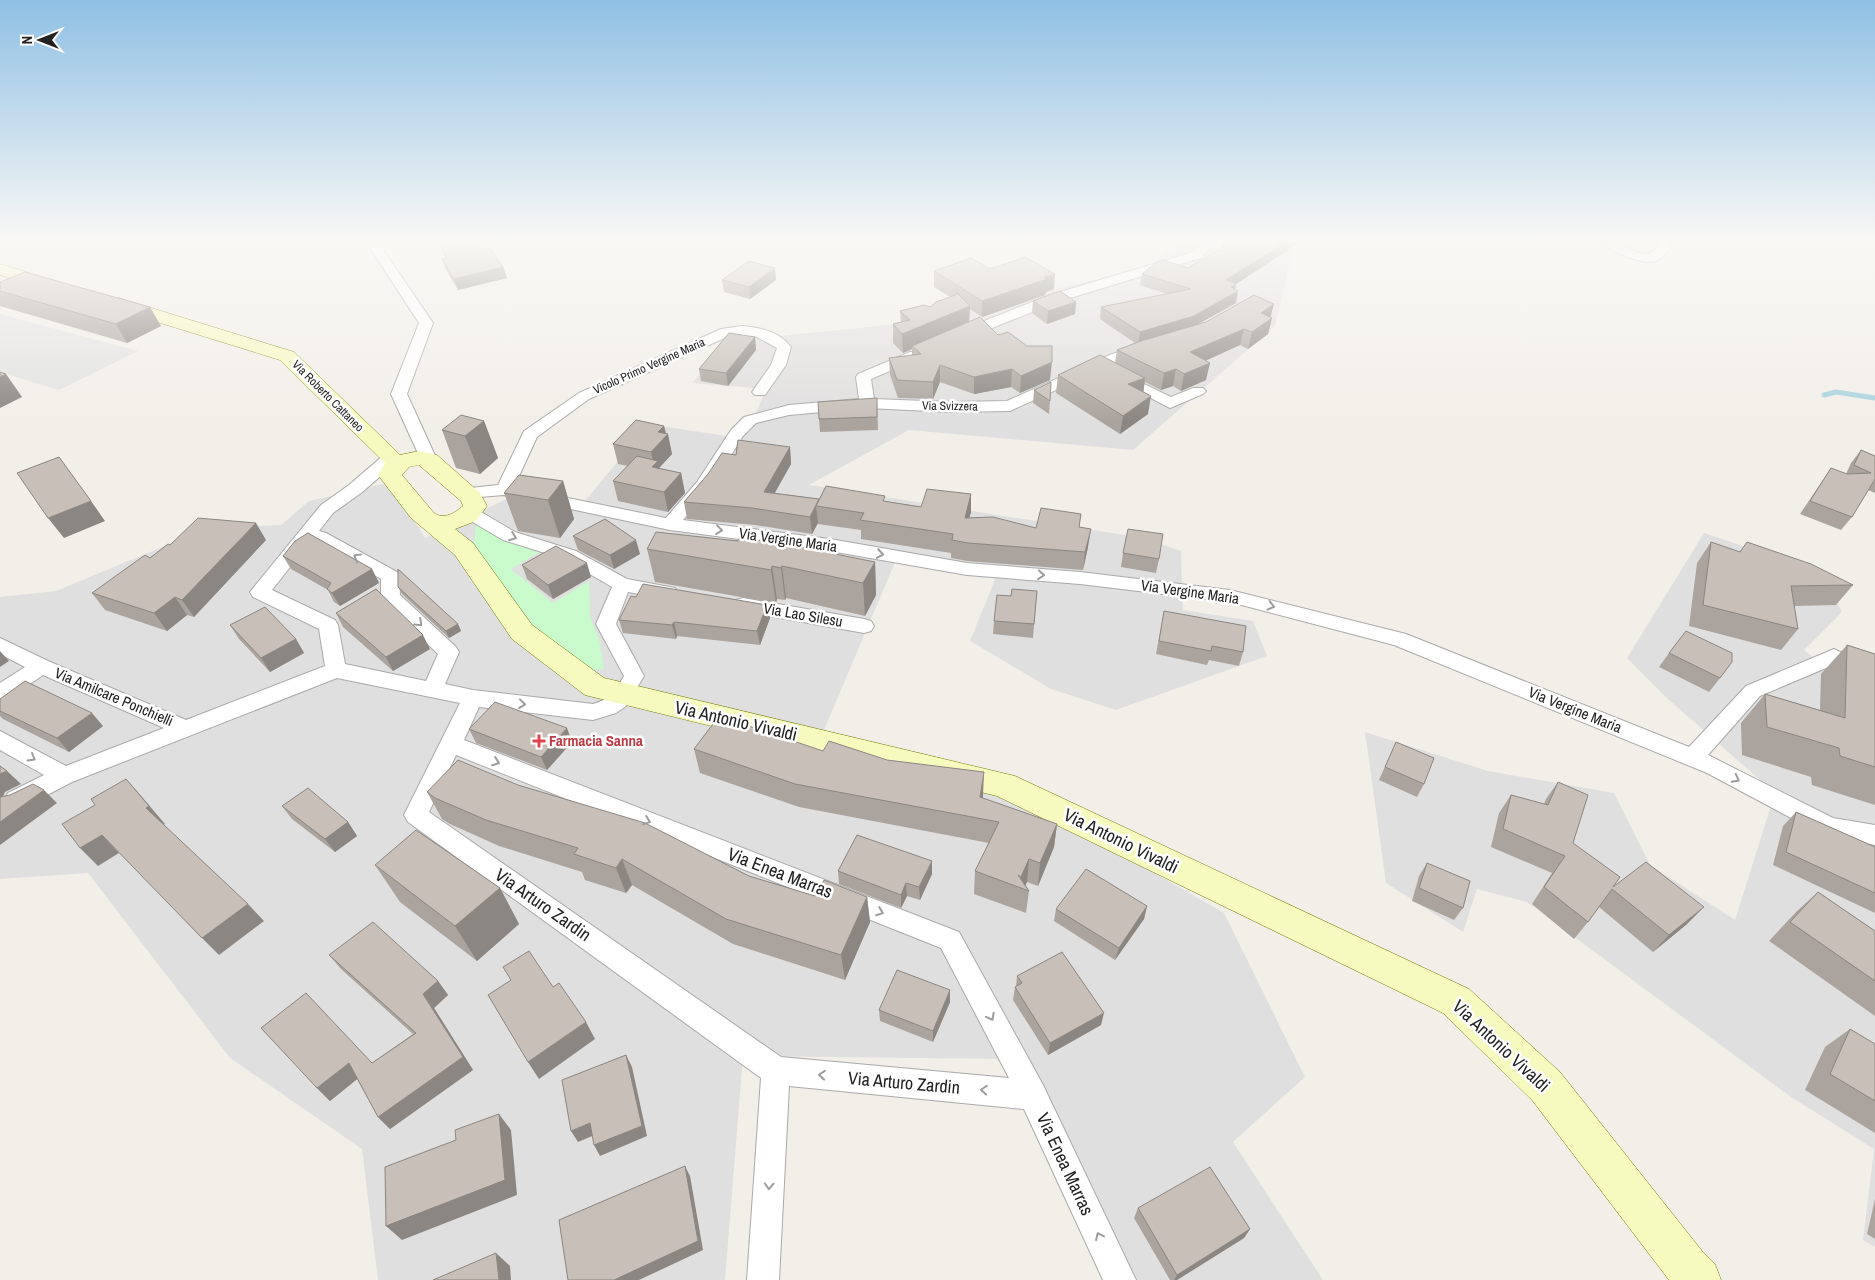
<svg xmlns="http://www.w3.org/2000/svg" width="1875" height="1280" viewBox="0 0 1875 1280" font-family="'Archivo Narrow',sans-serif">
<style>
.residential{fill:#e0dfdf}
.park{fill:#c8facc}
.parking{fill:#e2e2e2}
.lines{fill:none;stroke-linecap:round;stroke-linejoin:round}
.stream{stroke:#aad3df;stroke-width:5}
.street-casing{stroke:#a9a9a9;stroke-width:2}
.secondary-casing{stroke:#707d05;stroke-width:1}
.street{fill:#fff;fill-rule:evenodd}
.secondary{fill:#f7fabf;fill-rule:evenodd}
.wall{fill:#aba49e}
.shaded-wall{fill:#8b8681}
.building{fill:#c7bfb8;stroke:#8b8681}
.oneway{stroke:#9c9c9c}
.health-dot{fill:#e0444e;stroke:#fff;stroke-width:2}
.labels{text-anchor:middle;stroke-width:5;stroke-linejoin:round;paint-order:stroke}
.far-street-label{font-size:12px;fill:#222;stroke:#fff}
.street-label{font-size:15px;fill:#222;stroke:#fff}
.health-label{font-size:15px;font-weight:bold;fill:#be3a42;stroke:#fff;text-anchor:start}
.near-street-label{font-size:18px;fill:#222;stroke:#fff}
</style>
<rect width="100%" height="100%" fill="#f2efe9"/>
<path class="residential" d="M1175,242h120l-20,84 -142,124 -224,-20 -100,55 334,53 38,13 2,59 70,11 14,35 -151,54 -65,-21 -81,-48 26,-64 -100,-17 -75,177 166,40 237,136 81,164 -72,65 90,138h-199l-116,-221 -265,-3 -18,224h-347l-16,-131 -132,-91 -142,-185 -88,6v-282l56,-6 152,-63 73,-3 28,-24 82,-19 34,56 104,-50 55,14 65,-78 83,13 24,-24 10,-24 -74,-6 37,-42 180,-18 240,-56z
M1704,533l119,40 19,39 -38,38 41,32 30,11v554l-12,-7 11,-91 -83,-52 -264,-195 -50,-13 -14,43 -77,-49 -21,-151 123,39 126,22 36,72 85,55 40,-127 -107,-94 -41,-41z"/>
<path class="park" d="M476,524l67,26 -32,19 42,34 36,-22 1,35 9,23 5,30 -23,1 -53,-41 -55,-74z"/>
<path class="parking" d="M0,314l130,35 8,2 -79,39 -59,-18z"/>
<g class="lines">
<path class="stream" d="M1824,395l12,-3 39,6"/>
<defs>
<path id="street" d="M366,242h12l55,81 -26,71 30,66 -2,4h-12l-2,-4 -30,-66 28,-71z
M1202,242h13l-14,16 -144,44 -90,36h-10l-2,-3 2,-3 90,-36 146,-44z
M1602,242h15l21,11 11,1 9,-7v-5h12v6c-3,4 -9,11 -14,13 -12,5 -47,-10 -54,-19z
M742,326c18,1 38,6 49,21l-5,18 -21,30h-10l-3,-3 19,-27 6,-17 -22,-12h-26l-140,63 -52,38 -23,50 152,31 31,-36 34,-52 13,-13 45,-12 70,-6 -3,-22 2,-3 52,-22h10l2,3 -2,3 -49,21 3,20 77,3 56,-1 105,-47 31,-9 5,1 2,3 -2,3 -26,8 -112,51 -59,1 -84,-4 -78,7 -33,8 -13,13 -33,53 -27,31 147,19 137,24 113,9 150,18 176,44 283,113 57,-61 88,-37 41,20v17l-42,-21 -73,31 -52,59 125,63 42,7v20l-54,-11 -114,-61 -313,-128 -164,-43 -150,-18 -113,-9 -137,-24 -160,-21 -166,-35 -37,3 -6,-1 -3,-4 3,-4 37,-4 26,-54 55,-38 142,-64z
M1119,372l52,25 22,-9h10l3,3 -3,3 -33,14 -56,-29 -2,-3 2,-3z
M391,453l6,1 2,4 -2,4 -36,31 -28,20 -14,18 7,2 71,39 2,4 1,19 56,52 3,5 -14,32 28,6 120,14c16,-4 23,-14 31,-28l-28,-52 16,-37 -48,-28 -61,-19 -39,-23 -3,-4 3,-4 6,-1 6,1 39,23 61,19 51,28 48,9 3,5 -3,5 -7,1 -40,-7 -12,32 28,52 -18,30 -10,7 -23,7 -114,-13 -15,33 495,192 84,153 93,195h-33l-79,-171 -235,-23 -10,194h-32l14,-202 -353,-256 -4,-7 56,-112 -123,-25 -265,104 -48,25 -8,2 -8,-2 -4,-7 4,-7 36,-18 -44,-25v-19l66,35 98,-38 -121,-53 -36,25 -7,2v-19l25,-16 -25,-13v-16l48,23 138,59 139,-54 -6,-37 -66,-32 -3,-5 71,-87 28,-20 36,-31zM309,543h8l64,36v18l3,5 54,52 -12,27 -81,-17 -7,-39 -3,-5 -63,-30zM456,755l485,193 68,130 -228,-21 -352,-245z
M743,598l121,21 7,2 3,5 -3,5 -7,2 -128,-23 -3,-5 3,-5z"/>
<path id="secondary" d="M0,264l59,18 3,4 -3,4 -6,1 -53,-16z
M119,298l175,54 106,103 19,-4 18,4 43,38 7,13 -11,15 -21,8 18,14 59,82 72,53 411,98 454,213 91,83 142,179 13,13 6,16h-52l-137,-180 -89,-87 -446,-217 -412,-101 -73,-56 -57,-84 -44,-37 -33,-43 7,-12 -105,-103 -168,-52 -2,-4 2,-4zM419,465l42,36 2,5c-8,7 -19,14 -29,7l-32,-38 7,-8z"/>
</defs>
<use href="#street" class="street-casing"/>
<use href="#secondary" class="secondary-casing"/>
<use href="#street" class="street"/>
<use href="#secondary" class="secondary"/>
</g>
<path class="wall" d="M1223,242h77l-64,42 -1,5 1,14 -36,20 71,-6 1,1 -4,16 -20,15 -8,-4 -35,16 1,19 -25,11 -8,-5 -12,4 -16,-8 -2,10 5,22 -28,20 -64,-41 2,-18 57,-12 2,-13 18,-7 -35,-24 1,-12 66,-13 -27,-9 2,-11 46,-6 34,-20z
M440,245l42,5 21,17 4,11 -49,12 -12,-20 -4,-11h3z
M990,269l64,20 -8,3 -1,3 -63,22 -12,-8 -1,12 29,14 52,45 -30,13 -9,-6 -37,7 -34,-12 -7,17 -35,-1 -8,-23 -1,-17 23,-3v-6l-9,4 -10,-10v-19l8,-2 -1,-11 30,-4 20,-10 -16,-10v-16z
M722,280h54l-26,19 -26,-7z
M0,282l161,44 -34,17 -127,-37z
M1033,301l43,1 -1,12 -28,10 -15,-11z
M755,337l1,13 -28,36 -27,-5 -2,-12z
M1034,390l16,11 -1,13 -16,-11z
M877,398l1,32 -58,2 -1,-13z
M484,421l14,37 -18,16 -24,-6 -14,-38z
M664,426l8,28 -13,14 22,5 4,20 -17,19 -50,-11 -5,-20 15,-15 -10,-2 -5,-20z
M790,447l1,17 -16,29 44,6 66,2 36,6 50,-13v18l-2,6 67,10 45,-14 -2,13 9,20 -5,23 -116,-9 -16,-3v-5l-90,-14v-9l-43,-6v-1l-6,11 -57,-9 -68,-6 -3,-17 52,-47z
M1861,450l14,6v37l-7,-3 -16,27 -11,13 -41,-16 31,-46 15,6 5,-11z
M563,481l11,38 -14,19 -42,-7 -14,-38z
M573,536l67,18 -26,15 -36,-19z
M266,540l-72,77 -7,-2 -20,16 -62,-21 -13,-17 78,-48z
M1711,542l29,10 113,33 -17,20 -42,1 4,23 -17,21 -92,-24 8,-63z
M647,549l228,13 1,33 -11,21 -79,-18 -1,2 -8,-1 -1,4 -121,-21z
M1123,553l36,6 -3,14 -35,-6z
M283,556l89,13 7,14 -39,23 -6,-4 -6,-12 -37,-21z
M522,565l69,12 -38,22 -26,-20z
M398,587l60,37 3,7 -12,7 -47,-44z
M1037,591l-4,47 -40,-4 1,-13 17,-25z
M636,597l134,21 -10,27 -83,-9 -1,3 -53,-6 -4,-13z
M1164,611l79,41 -4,14 -30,-6 -2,5 -51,-11z
M336,613l94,36 -37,22 -50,-44z
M230,625l66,14 8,14 -34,19 -31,-33z
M1847,645l28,9v151l-63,-20 -1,-8 -69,-22 -1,-32 24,-29 55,16 1,-36z
M1669,653l51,25 -11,14 -50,-25z
M0,699l103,27 -34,26 -66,-33 -3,-3z
M469,729l103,13 -25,28 -71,-27z
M1396,742l28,42 -7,13 -38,-17z
M694,749l129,2 160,45v2l74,26 -3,23 -16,39 -11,-4 -2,3 4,6 -3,22 -52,-19 1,-23 14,-28 -190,-36 -99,-34z
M1558,782l15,61 40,44 74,37 -34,28 -54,-45 -11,15 -14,17 -42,-35 20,-31 -61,-26 8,-34 12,-18 33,9 2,-5z
M518,785l231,91 66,20 52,1 3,25 -25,58 -112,-36 -101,-59 -6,8 -41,-13 -3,-8 -83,-26 -49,-22 -8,-5 -15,-27z
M282,806l66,16 9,14 -22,16 -43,-33z
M1796,812l79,35v66l-102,-48 10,-39z
M1427,863l36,45 -9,12 -42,-19 7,-25z
M375,865l125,23 19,36 -42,37 -77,-59z
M838,871l94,3 -12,26 -13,-4 -6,12 -62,-24z
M1818,892l57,39v85l-106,-75 28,-30z
M1147,906l-3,13 -29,41 -61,-39 2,-12z
M329,955l109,26 10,14 -14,13 39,62 -83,59 -12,-12 -21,-38 -27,22 -13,-13 55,-25 41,-29 -72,-65z
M1017,976l84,49 -53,30 -35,-55 2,-13h1z
M950,990v12l-17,40 -53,-21 -1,-11z
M1850,1029l25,15v89l-70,-43 20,-43z
M1875,1199v40l-8,-5z
M1138,1208l112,21 -6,9 -67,42h-7l-36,-62z"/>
<path class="shaded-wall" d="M1286,242h14l-64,42 -2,10 4,-3 -2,12 -45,25 -53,16 2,-12 86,-52z
M503,267l4,11 -49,12 -4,-11z
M775,268l1,12 -26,19 -1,-12z
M1055,274l-1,15 -8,3 -1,3 -63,22v-16z
M1076,302l-1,12 -28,10 1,-13z
M1274,304l-4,15 2,-1 -4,16 -20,15 4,-17 9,-19z
M970,306l-1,18 -57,22v3l-9,4 -1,-19z
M150,307l11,19 -34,17 -11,-19z
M1244,329l-4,16 -53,24 3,-17z
M755,337l1,13 -28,36 -2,-13z
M1052,362l-2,18 -30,13 1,-17z
M1210,363l-4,17 -25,11 3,-17z
M940,365v17l-7,17v-17z
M1012,369l-1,18 -37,7v-17z
M1176,369l-3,17 -12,4 3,-17z
M6,374l16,23 -22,11v-31z
M1145,378l-2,18 -15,-12z
M1151,396l-3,18 -28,20 3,-18z
M484,421l14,37 -18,16 -15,-38z
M664,426l2,9 2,-1 4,20 -13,14 3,12 -10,-13 2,-2 -3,-13 7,-20z
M790,447l1,17 -25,44 -2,-16z
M681,473l4,20 -17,19 -4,-20z
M563,481l11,38 -14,19 -12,-38z
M971,494v18l-7,24 1,-18z
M91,501l14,20 -41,17 -16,-20z
M816,506l2,17 -6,11 -2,-17z
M256,523l10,17 -72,77 -12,-17z
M1091,529l-3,18 -5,23 2,-18z
M636,540l4,14 -26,15 -4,-14z
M875,562l1,33 -11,21 -2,-33z
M587,563l4,14 -38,22 -5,-14z
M772,566l5,33 -1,4 -5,-33z
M782,566l4,32 -1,2 -4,-32z
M372,569l7,14 -39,23 -8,-13z
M175,597l12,18 -20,16 -13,-18z
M767,605l3,13 -10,27 -3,-14z
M674,622l3,14 -1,3 -4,-14z
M458,624l3,7 -12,7 -3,-7z
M423,635l7,14 -37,22 -7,-14z
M296,639l8,14 -34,19 -9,-14z
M0,651l9,10 -9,6z
M92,713l11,13 -34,26 -12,-14z
M567,728l5,14 -25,28 -6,-13z
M7,771l14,13 -16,8 -5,11v-29z
M984,772l-1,24 -4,24 1,-23z
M126,779l16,18 23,27 -3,2 -16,-18z
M44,790l13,13 -57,42v-23z
M348,822l9,14 -22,16 -10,-13z
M1057,824l-3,23 -16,39 2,-23z
M102,835l17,18 -21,13 -18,-18z
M622,859l10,26 -6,8 -10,-25z
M1029,859l-2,23 -3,7 -4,-1 1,-11z
M932,861v13l-12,26 -1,-13z
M906,883l1,13 -6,12v-13z
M500,888l19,36 -42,37 -22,-35z
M867,897l3,25 -25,58 -4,-25z
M248,904l16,17 -45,34 -17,-17z
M1147,906l-3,13 -29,41 4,-12z
M1704,907l-17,17 -34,28 16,-17z
M438,981l10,14 -14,13 39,62 -83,59 -12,-12 85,-60 -40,-63z
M950,990v12l-17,40v-11z
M1104,1013l-3,12 -53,30 2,-12z
M586,1022l9,17 -56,40 -11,-17z
M626,1055l6,12 15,69 -47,20 -6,-11z
M349,1063l12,13 -31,25 -13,-13z
M499,1114l12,16 6,65 -115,45 -16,-14z
M590,1123l7,11 -19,8 -7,-11z
M685,1166l5,10 13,74 -64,30h-25z
M1250,1229l-6,9 -67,42h-3l3,-5z
M496,1253l14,13 1,14h-12z"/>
<path class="building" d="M455,242h22l5,8 8,-2 13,19 -49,12 -12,-20 5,-1 -7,-13z
M1232,242h54l-60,38 10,4 -5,3 7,4 -44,25 -54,16 -39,-25 90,-18 -49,-15 15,-12 6,-2 25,8z
M1025,257l30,17 -11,3 3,2 -65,22 -48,-30 37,-13 19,11z
M749,261l26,7 -26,19 -27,-7z
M25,272l125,35 -34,17 -116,-33v-9z
M1060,291l16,11 -28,9 -15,-10z
M958,294l12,12 -68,28 -9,-10 17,-4 -10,-9 24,-6 6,2 6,-5z
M1254,295l20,9 -13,9 11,5 -20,14 -8,-3 -54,23 20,11 -26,11 -8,-5 -12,4 -47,-23 24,-9 65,-19z
M980,317l18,18 10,-3 19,14h25v16l-31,14 -9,-7 -38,8 -34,-12 -7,17 -36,-2 -8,-22 32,-4 -9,-8z
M729,333l26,4 -29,36 -27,-4z
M1100,355l45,23 -17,6 23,12 -28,20 -65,-41z
M0,372l6,2 -6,3z
M1051,382l-1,19 -16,-11z
M877,398v19l-58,2 -1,-17z
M461,415l23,6 -19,15 -23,-6z
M636,420l28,6 -6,6 10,2 -17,18 -38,-8z
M738,440l52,7 -26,45 55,7 -9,18 -58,-9 -68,-6 24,-28 14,-21 14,2z
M1861,450l14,6v23l-23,38 -42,-16 21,-33 16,6 24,-1 -17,-8z
M637,456l21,5 -6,6 29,6 -17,19 -51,-11z
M59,457l32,44 -43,17 -31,-45z
M519,475l44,6 -15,19 -44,-7z
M826,486l59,10 -2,5 38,6 6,-18 44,5 -6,24 28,-1 43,11 5,-20 40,6 -2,13 12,2 -6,23 -117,-9 -16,-3 1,-6 -93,-14 4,-7 -48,-7z
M198,518l58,5 -74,77 -7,-3 -21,16 -62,-20 53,-38 5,3 18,-14 2,1z
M605,519l31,21 -26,15 -37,-19z
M1128,529l35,5 -4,25 -36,-6z
M656,532l82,9 2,-4 70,12 65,13 -12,21 -81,-17 -1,2 -9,-2 -1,4 -124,-21z
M308,533l64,36 -40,24 -5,-4 4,-6 -48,-27 12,-15z
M1711,542l29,10 7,-10 64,22 42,21 -62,1 7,43 -95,-24z
M556,546l31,17 -39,22 -26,-20z
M398,569l60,55 -12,7 -48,-44z
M643,584l124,21 -10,26 -83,-9 -2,3 -53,-5 12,-24 5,1z
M376,589l47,46 -37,22 -50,-44z
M1012,589l25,2 -3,33 -40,-3 3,-26 14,1z
M265,607l31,32 -35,19 -31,-33z
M1164,611l82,15 -3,26 -31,-6 -1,5 -52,-10z
M1686,631l46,22v9l-12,16 -51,-25z
M1847,645l28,9v113l-35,-11 -1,-8 -72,-21 -2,-33 80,24z
M25,681l67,32 -35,25 -57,-27v-12z
M495,702l72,26 -26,29 -72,-28z
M719,716l104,35 6,-10 58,19 97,12 -4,25 77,27 -17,39 -11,-4 -8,18 -3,-2 11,16 -54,-20 24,-49 -204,-38 -101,-35z
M1396,742l38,16 -10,26 -39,-17z
M458,760l60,25 127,38 104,53 66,20 9,-16 43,17 -26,58 -115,-36 -104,-60 -6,9 -42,-14 4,-6 -92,-28 -51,-22 -8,-6z
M0,766l7,5 -7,3z
M126,779l23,27 -3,2 102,96 -46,34 -100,-103 -22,13 -18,-24 33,-19 -4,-6z
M1558,782l30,13 -15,48 47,34 -7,10 33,-25 58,45 -35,28 -57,-46 -24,33 -44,-35 21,-31 -62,-27 8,-34 37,10z
M33,784l11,6 -44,32v-25l10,-2z
M308,788l40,34 -23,17 -43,-33z
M1796,812l79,35v46l-89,-41z
M416,830l84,58 -45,38 -80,-61z
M857,835l75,26 -13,26 -13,-4 -5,12 -63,-24z
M1427,863l43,18 -7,27 -44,-20z
M1086,869l61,37 -28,42 -63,-39z
M1818,892l57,39v50l-85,-59z
M373,922l65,59 -15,13 40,63 -85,60 -29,-54 -32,25 -56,-60 45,-35 66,70 44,-30 -87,-78z
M529,951l24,36 6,-4 27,39 -58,40 -40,-67 23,-15 -8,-13z
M1062,952l42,61 -54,30 -35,-56 7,-4 -5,-7z
M897,970l53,20 -17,41 -54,-21z
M1850,1029l25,15v57l-45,-27z
M626,1055l16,71 -48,19 -4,-22 -19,8 -9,-51z
M499,1114l6,66 -119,46 -1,-59 71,-27 -1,-10z
M685,1166l13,75 -84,39h-46l-9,-60z
M1210,1167l40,62 -73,46 -39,-67z
M496,1253l3,27h-66z"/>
<defs><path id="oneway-chevron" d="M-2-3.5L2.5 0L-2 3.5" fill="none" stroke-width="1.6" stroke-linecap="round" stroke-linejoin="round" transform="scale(1.25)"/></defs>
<g class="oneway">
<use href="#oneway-chevron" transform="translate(719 530) rotate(7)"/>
<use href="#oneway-chevron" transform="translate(513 537) rotate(21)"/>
<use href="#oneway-chevron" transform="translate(880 554) rotate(10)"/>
<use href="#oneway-chevron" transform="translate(357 557) rotate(-151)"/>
<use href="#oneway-chevron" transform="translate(1041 575) rotate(5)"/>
<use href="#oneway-chevron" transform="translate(1271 606) rotate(14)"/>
<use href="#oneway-chevron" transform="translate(419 623) rotate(43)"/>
<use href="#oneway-chevron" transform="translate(522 704) rotate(6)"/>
<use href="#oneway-chevron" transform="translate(32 758) rotate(30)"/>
<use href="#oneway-chevron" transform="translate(496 762) rotate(21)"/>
<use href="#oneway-chevron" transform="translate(1736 779) rotate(27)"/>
<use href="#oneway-chevron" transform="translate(647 821) rotate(21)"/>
<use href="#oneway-chevron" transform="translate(880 912) rotate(21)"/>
<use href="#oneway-chevron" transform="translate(991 1017) rotate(62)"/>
<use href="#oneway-chevron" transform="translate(822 1075) rotate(-175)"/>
<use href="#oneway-chevron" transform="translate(984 1090) rotate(-175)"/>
<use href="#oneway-chevron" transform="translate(769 1186) rotate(93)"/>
<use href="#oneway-chevron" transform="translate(1099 1236) rotate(-115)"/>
</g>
<linearGradient id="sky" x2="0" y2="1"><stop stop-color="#8fc0e4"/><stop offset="0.57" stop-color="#f9f8f5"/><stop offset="1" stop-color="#f9f8f5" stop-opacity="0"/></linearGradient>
<rect width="1875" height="421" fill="url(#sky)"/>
<path class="health-dot" d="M536.5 733.5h5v5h5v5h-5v5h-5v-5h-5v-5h5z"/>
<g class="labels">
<g class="far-street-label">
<text transform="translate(649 366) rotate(-24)" y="4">Vicolo Primo Vergine Maria</text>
<text transform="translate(328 396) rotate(45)" y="4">Via Roberto Cattaneo</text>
<text transform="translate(950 406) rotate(1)" y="4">Via Svizzera</text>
</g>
<g class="street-label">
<text transform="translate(788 540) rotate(8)" y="5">Via Vergine Maria</text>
<text transform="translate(1190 592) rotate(8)" y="5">Via Vergine Maria</text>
<text transform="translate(803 615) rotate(10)" y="5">Via Lao Silesu</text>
<text transform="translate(114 697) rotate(23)" y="5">Via Amilcare Ponchielli</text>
<text transform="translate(1575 710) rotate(22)" y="5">Via Vergine Maria</text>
</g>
<g class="health-label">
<text x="549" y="746">Farmacia Sanna</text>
</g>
<g class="near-street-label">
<text transform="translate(736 721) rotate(13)" y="6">Via Antonio Vivaldi</text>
<text transform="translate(1121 841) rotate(26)" y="6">Via Antonio Vivaldi</text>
<text transform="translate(780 873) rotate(21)" y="6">Via Enea Marras</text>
<text transform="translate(543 905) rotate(35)" y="6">Via Arturo Zardin</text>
<text transform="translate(1501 1046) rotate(43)" y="6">Via Antonio Vivaldi</text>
<text transform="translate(904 1083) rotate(5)" y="6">Via Arturo Zardin</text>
<text transform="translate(1065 1164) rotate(65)" y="6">Via Enea Marras</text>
</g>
</g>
<g transform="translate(40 40) rotate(270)" stroke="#ffffff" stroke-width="4" paint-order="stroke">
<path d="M0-4L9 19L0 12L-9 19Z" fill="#222222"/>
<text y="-8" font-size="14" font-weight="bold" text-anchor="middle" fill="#222222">N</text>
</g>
</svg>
